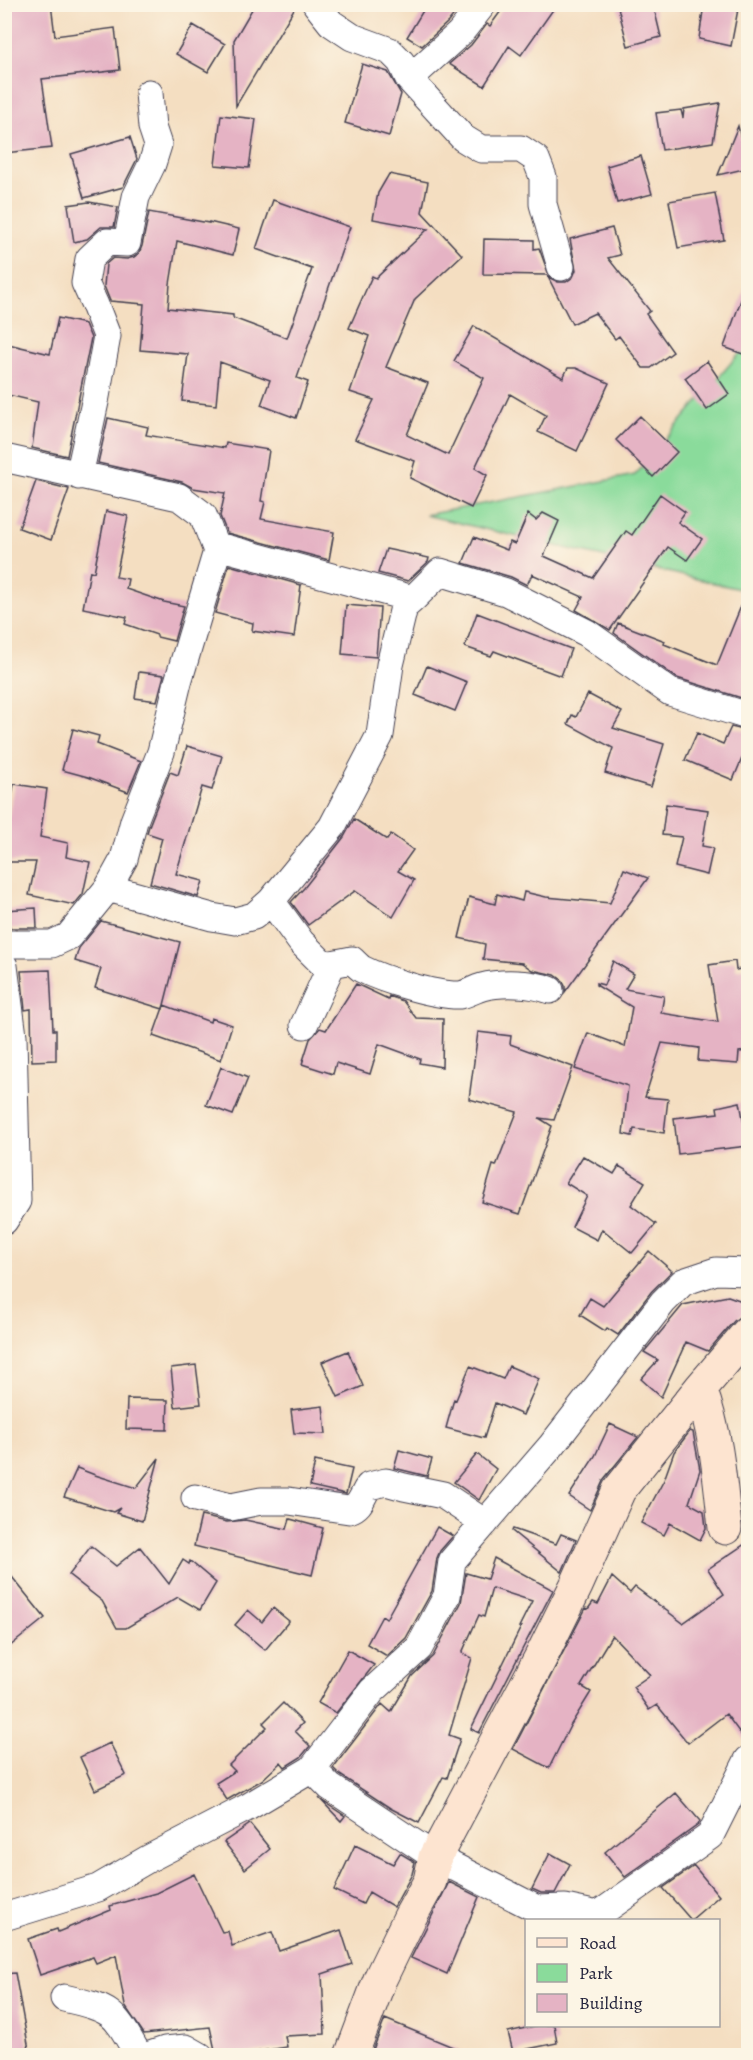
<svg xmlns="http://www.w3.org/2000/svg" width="753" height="2060" viewBox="0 0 753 2060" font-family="Alegreya,serif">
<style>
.green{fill:#8adb9b;stroke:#567e6b;stroke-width:1.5}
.building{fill:#e5b3c4}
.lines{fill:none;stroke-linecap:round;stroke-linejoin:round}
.street-casing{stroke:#423e4f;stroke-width:29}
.secondary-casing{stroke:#423e4f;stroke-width:35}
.street{stroke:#fff;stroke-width:27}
.secondary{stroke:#fde4d0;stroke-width:33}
</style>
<rect width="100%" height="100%" fill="#fcf5e5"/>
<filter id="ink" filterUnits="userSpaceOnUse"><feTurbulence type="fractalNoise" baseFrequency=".0167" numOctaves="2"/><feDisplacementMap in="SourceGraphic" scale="12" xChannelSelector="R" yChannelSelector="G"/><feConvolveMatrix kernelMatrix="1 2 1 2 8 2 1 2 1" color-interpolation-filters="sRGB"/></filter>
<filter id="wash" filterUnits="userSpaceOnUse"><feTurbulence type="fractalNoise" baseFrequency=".008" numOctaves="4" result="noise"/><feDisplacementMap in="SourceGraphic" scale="24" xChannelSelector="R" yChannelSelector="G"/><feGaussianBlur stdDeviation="1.35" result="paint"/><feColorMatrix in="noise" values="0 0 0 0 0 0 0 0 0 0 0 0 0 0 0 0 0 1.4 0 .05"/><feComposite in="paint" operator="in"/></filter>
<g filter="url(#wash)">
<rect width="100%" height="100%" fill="#f4dec1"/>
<path class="green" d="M748,343v248l-323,-76 210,-40z"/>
<g id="blocks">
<path class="building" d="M4,4h47l4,32 60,-8 5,42 -78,9 10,69 -48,5z
M255,4h42l-61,102 -2,-66z
M427,4h29l4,3 -12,15 -26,24 -15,-9z
M506,4h51l-36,51 -12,-9 -25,40 -35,-22 22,-19 16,-21 3,2z
M617,4h36l8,33 -33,9z
M704,4h35l-8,42 -32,-7z
M193,25l32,19 -17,28 -32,-18z
M362,64l26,8 13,22 -12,42 -44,-13z
M720,103l-7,39 -51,8 -6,-37 25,-3 2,8 1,-9z
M221,115l35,4 -7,49 -34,-3z
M738,126l10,42 -30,7z
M130,137l7,22 -14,28 -39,11 -13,-44z
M641,156l11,38 -35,9 -10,-37z
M389,174l39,8 -6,30 40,43 -47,44 -29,68 42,16 -21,52 41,20 36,-77 -30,-17 20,-35 89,52 5,-10h8l33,15 -32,68 -39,-19 8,-17 -36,-21 -35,74 12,7 -16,33 -61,-30 5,-17 -60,-22 19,-39 -24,-8 19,-56 -20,-8 23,-52 4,2 52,-49 -55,-10 5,-26z
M715,193l9,47 -46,8 -9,-47z
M273,200l77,27 -53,151 11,4 -12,36 -35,-13 9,-25 -50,-18 -4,43 -34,-4 6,-47 -48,-4 4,-46 -34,-3 -6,-15 2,-22 7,-6 14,1 7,-2 5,-4 3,-7 7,-34 60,11v-1l30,7 -6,26 -56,-14 -7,43 -2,24 65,7v3l54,20 25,-69 -56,-20z
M89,202l29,5 -4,20h-13l-14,12 -13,3 -6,-37z
M612,228l8,27 -12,3 42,53 -4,3 27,38 -22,16h-8l-24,-32 -4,3 -20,-26 -23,11 -25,-49 -64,-1 1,-35 50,1v9l5,-1 11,30 8,4h8l7,-5 3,-7 -6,-31z
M746,286l2,1v69l-24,-9z
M58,318l27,6 6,14 -24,118 -35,-8 6,-46 -34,-8v-51l46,11z
M707,361l22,33 -22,16 -22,-32z
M640,416l37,36 -24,25 -37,-37z
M108,418l40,9 -2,8 79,13 1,-5 43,7 -8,51 4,1 -4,17 73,13 -5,28 -102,-27 -7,-17 5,-23 -32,-5 -11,-6 -84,-19z
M36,481l33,8 -18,51 -32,-12z
M660,494l25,18 -7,10 24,17 -15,21 -19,-13 -58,83 -34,-20 7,-13 -51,-23 -5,11 -16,-8 -48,-14 11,-26 33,13 3,-8 5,2 13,-30 8,6 7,-7 16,8 -15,35 49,22 33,-47 6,4z
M106,511l22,5 -12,61 12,2 -2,10 38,13 20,4 -10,35 -17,-4v-2l-32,-11 2,-7 -44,-9 7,-37 4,1z
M386,549l43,9 -1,4 -20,19 -30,-8z
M229,565l72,20 -7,52 -42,-6 1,-8 -38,-10z
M748,589v111l-71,-22 -63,-45 4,-10 47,18 -1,3 53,21z
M346,605l34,3 -4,49 -34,-3z
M477,613l94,36 -10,27 -67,-25 -3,5 -26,-9z
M427,666l40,16 -12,29 -40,-16z
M139,672l25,3 -7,26 -22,-3z
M588,694l34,18 -9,16 51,16 -13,43 -46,-14 8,-25 -45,-24 4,-9 4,2z
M731,727l17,4v13l-15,36 -48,-20 12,-27 26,11z
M73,729l26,7 -2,8 44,17 -13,31 -40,-15 -26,-7z
M187,746l35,10 -10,34 -10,-3 -26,87 27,7 -5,16 -48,-14 12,-45 -15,-5 2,-7 21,-54 8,3z
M14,784l33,5 -7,48 28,6 -2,14 24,5 -7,32 -9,11 -45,-10 7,-33h-32v-18z
M666,804l42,6 -6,36 11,2 -6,27 -32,-8 7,-30 -20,-2z
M354,819l33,21 4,-6 22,16 -15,21 16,9 -21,37 -38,-26 -47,34 -17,-23 13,-14 40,-51z
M624,869l24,9 -83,114v-6l-3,-6 -7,-5 -23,-5 -10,-7 -39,-4 2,-15 -26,-6 10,-41 26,7 2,-10 25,7 2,-9 22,5 64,6z
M36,908l1,20h-33v-18z
M101,921l79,21 -17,67 -68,-21 6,-19 -26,-8 4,-13z
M613,961l21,13 -9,15 39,7 -3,17 57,9 -9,-57 26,-4 1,9 12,-3v84l-9,1 -1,12 -40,-3 1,-13 -37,-5 -17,54 23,2 -4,34 -30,-4 -2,7 -9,-2 5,-48 -53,-17 13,-36 37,14 7,-40 -36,-22v-2l8,2z
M50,970l3,60h3v30l-24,1 -1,-52 -6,1 -4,-39z
M356,984l32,15 1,-3 14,5 13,17 27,1 -1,48 -23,-4 1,-4 -41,-15 -9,30 -34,-11 -3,11 -31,-10 8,-25 10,-11 6,2z
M164,1005l46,17 1,-4 21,7 -11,35 -68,-24z
M478,1032l33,4 -1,8 63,23 -19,53 -15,-2 13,8 -32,88 -38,-12 11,-37 3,1 21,-54 -48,-13z
M221,1067l27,11 -15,37 -27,-10z
M740,1102l8,44 -70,8 -4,-36 44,-5 -1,-6z
M583,1156l31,18 5,-8 26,16 -14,23 25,19 -24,29 -30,-24 -5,11 -25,-13 15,-31 -21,-13z
M649,1251l23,20 -21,21 -33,43 -11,-7 -2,3 -25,-16 10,-17 13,8z
M728,1296l20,7v2l-6,10 -8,6 -26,30 -22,-9 -25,55 -20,-18 17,-19 -14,-8 39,-47z
M348,1351l15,35 -25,11 -16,-35z
M196,1365l5,39 -26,3 -4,-39z
M470,1366l33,13 6,-13 30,13 -16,36 -28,-12 -11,35 -38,-10 8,-29 2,1z
M127,1399l41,1 -1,30 -41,-1z
M323,1406l3,28 -32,-1 -3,-23z
M610,1424l28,13 -34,42 -14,31 -21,-14 26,-40z
M690,1431l3,1 7,38 -11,33 15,8 2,17 -6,12 -30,-17 -6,12 -23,-12 23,-43 10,-28z
M399,1450l33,9 -5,17 -33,-8z
M477,1454l19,15 -17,31 -25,-18z
M159,1458l-17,63 -26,-8 4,-5 -7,4 -49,-15 13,-29 18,7 41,13z
M315,1461l37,8 -6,25 -36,-8z
M201,1516l26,6 18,-2 42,9 3,-10 33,9 -11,47 -118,-29z
M437,1527l16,9 -13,15 -3,7 -5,33 -26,47 -19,18 -20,-12 15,-28 4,3z
M513,1529l43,15 5,-10 15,6 -14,32 -50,-41z
M748,1542v202l-22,-30 -38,29 -31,-38 -8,5 -16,-23 17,-12 -38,-40 -31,51 10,6 -21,34 -21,42 -36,-19 73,-141 2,1 5,-7 5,2 14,-27 18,16 5,-6 48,36 41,-29 -16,-25z
M91,1546l25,20 24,-19 29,37 14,-24 6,4 1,-3 26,22 -16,27 -22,-13 -52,31h-9l-15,-27 -33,-26z
M494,1558l59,32 -74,143 -8,-4 50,-102h-2l13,-26 -40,-13 -8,29 -5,-2 -17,38 10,5 -23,77 11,4 -13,39 -4,-1 -24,46 -29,-15 -50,-33 -7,-7 49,-64 9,8 21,-36 21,-20 28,-53 5,-30 21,6z
M4,1567l41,51 -41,33z
M273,1608l16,13 -24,29 -30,-25 13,-15 14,12z
M348,1650l26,15 -38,48 -18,-10z
M283,1703l20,20 -8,8 15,15 -9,11 -16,10 -4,-5 -19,18 -35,20 -11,-17 19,-12 -6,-6 38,-38 -4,-4z
M110,1743l16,32 -31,15 -15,-33z
M676,1793l24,28 -2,4 -73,52 -20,-25z
M319,1798l2,2 24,16 -4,5z
M250,1824l20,25 -25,20 -21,-27z
M355,1845l38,19 7,-11 15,9 -3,12 -18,33 -25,-15 -6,12 -29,-14z
M550,1853l20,11 -15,29h-14l-9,-4z
M694,1866l25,30 -28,24 -28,-32z
M194,1874l28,58 6,-1 4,15 40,-14 7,19 62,-21 11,34 -30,10 3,60 -40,2 2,11 -49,8h-22l-6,-28 -66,7 -19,-28 -9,-51 -20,8 -3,-6 -53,18 -12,-36 29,-10 1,3 53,-22 -1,-4 46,-13z
M449,1882l30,15 -32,77 -36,-16z
M15,1973l15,82h-26v-81z
M385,2019l87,36h-101z
M539,2025h15l3,18 -44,9 -5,-20z"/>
</g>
</g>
<g filter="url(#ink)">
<use href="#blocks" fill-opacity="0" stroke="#423e4f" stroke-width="1.5"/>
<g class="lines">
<defs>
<path id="street" d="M316,4l15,19 21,14 38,14 11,11 8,17
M483,4l-23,29 -51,46 54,59 18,11h40l15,10 7,18v27l18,63
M4,458l175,39 24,18 14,36 8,-3 188,51 -9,8 -14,58 -10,70 -48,92 -61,74 30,41 21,21 10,1 -28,61
M79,476l16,-74 12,-66 -12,-31 -10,-22 4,-24 18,-17 20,1 9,-46 16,-33 6,-19 -6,-18 -3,-34
M413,599l27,-27 66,20 81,41 83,59 78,24
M108,888l16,-29 10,-38 27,-69 17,-70 39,-131
M4,944h48l17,-8 39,-48 104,29 23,4 19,-5 17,-15
M332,964l20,-4c3,3 7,7 10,9 21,11 75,27 98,26 7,-1 15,-6 22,-8 19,-5 50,-4 68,3
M4,966l9,70 4,165 -13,20
M195,1498l36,9 30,-6h28l60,9c13,-4 13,-15 20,-24l17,-4 18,5 39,8 42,28
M312,1769l18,18 105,70 102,52 28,-1 33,7 112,-79 38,-76
M4,1917l94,-29 50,-29 100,-52 64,-38 60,-78 47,-43 28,-52 5,-35 100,-116 111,-143 20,-20 33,-11 32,1
M64,1998c51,12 49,13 75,58
M147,2056l18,-6 21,-2 14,8"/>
<path id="secondary" d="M725,1528c-5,-47 -8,-94 -25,-139l48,-56
M351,2056l29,-77 30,-62 20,-36 5,-24 106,-200 35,-71 43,-96 81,-101"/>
</defs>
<use href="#street" class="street-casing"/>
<use href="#secondary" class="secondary-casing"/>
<use href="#street" class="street"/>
<use href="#secondary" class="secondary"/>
</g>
</g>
<rect width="753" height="2060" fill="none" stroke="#fcf5e5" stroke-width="24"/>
<rect x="525" y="1919" width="195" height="108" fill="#fcf5e5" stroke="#a5a1a1" stroke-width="1.5"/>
<rect x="537" y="1938" width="30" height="9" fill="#fde4d0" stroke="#a5a1a1" stroke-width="1.5"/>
<text x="579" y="1949" font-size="18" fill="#22223b">Road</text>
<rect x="537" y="1964" width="30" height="18" fill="#8adb9b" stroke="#a5a1a1" stroke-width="1.5"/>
<text x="579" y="1979" font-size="18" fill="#22223b">Park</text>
<rect x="537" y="1994" width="30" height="18" fill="#e5b3c4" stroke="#a5a1a1" stroke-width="1.5"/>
<text x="579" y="2009" font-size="18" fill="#22223b">Building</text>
</svg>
